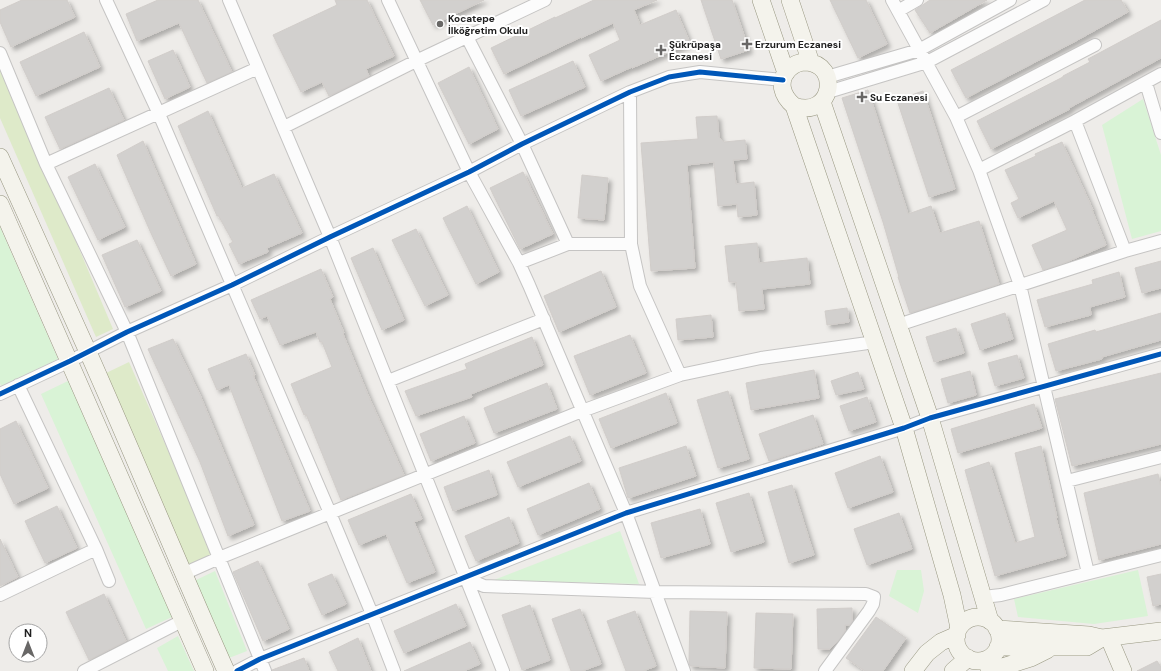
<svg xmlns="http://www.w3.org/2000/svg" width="1161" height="671" viewBox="0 0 1161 671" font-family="'DM Sans',sans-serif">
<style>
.grass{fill:#deeac9}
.park{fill:#d9f3d6}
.building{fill:#d2d0ce;stroke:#d1cdca;filter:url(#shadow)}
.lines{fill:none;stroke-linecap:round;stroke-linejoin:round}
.street-casing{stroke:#c5c4c3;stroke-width:14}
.secondary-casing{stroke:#989781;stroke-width:18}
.street{stroke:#fcfcfc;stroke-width:12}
.secondary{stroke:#f4f3ec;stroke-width:17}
.cycleway-casing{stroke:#fff;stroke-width:8}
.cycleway{stroke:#0057b8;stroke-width:5}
.poi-dot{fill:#686766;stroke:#fff;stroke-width:1.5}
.labels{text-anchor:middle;stroke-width:4;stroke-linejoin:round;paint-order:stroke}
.poi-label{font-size:10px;font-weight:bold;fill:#202020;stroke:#fff;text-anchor:start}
</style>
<defs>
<filter id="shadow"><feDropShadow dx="3.5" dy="3.5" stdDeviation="2" flood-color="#0004"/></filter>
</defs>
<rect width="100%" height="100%" fill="#eeece9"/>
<path class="grass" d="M0,62l113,267 -17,8 -96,-219z
M129,362l85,193 -27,12 -83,-193z"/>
<path class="park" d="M1143,99l18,56v76l-29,8 -30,-114z
M0,227l58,132 -57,27 -1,-3z
M68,381l104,236 -26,12 -105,-235z
M620,531l19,53 -145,-4z
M897,570h24l3,21 -6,22 -29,-17z
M1138,570l10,46 -54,8 -76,-7 -4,-18z
M215,571l32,80 -18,7 -35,-77z
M178,636l16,35h-26l-11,-23z"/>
<path class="building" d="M22,0h45l8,17 -64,30 -11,-25v-12z
M158,0h40l34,72 -25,11 -28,-60 -42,18 -11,-27z
M335,0h32l27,56 -28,13 3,7 -40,20 -7,-14 -21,10 -28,-57 64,-30z
M420,0h64l-51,25z
M594,0h63l-23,10 6,15 36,-15 14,33 -58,25v-1l-31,14 -12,-26 31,-15 -7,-17 -32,15v-1l-77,37 -13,-26 64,-31v1z
M701,0h31l17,50 -28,9z
M830,0h36l21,44 -29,14z
M930,0h57l-57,33 -15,-23z
M1085,0h36l7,12 -54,30 -108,56 -15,-28z
M1161,20v38l-92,50 1,1 -79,40 -14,-28 86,-44v-1l27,-14 -2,-3z
M84,32l16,35 -64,29 -16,-34z
M173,50l17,37 -25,12 -17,-38z
M573,61l12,26 -64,29 -12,-26z
M469,67l29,62 -29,15 -31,-61z
M109,88l15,32 -64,29 -15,-32z
M868,90l40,124 23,-8 9,27 39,-12 20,63 -89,29 -12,-36h1l-16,-55 -41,-124z
M923,91l32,98 -26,8 -32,-97z
M208,111l34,77 32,-14 28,59 -35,15 1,4 -29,12 -10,-20 4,-2 -15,-27 -1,1 -39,-90z
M717,116l2,21 5,5 21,-2 2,19 -14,1 3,24 18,-2 3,33 -19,2 -1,-13 -19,2 -4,-44 -27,3 8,103 -44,3 -10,-128 57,-4 -2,-22z
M143,141l53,123 -25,12 -21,-45 -33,-76z
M1062,142l31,68h-1l14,35 -44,19 -19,6 -11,-25 35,-15 -13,-29 -36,17 -7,-15 8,-4 -14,-29 31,-14 -1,-2z
M95,164l30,63 -27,13 -30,-63z
M523,172l30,62 -33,15 -30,-61z
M582,175l26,3 -4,42 -26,-2z
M467,206l32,66 -23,12 -33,-66z
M416,229l32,66 -23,11 -33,-66z
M137,240l24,51 -36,16 -23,-52z
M757,243l2,20 48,-5 3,26 -48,5 2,20 -25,2 -3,-29h-7l-4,-36z
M373,248l31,72 -22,10 -31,-72z
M1161,261v27l-19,5 -7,-25z
M321,269l12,28 -3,2 14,34 -1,1 25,61 36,80 -63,25 -35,-86 -2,1 -13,-31 41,-17 -10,-25h-2l-4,-10 -36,13 -13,-29 -7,3 -9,-19z
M601,271l15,36 -57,25 -15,-36z
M1119,272l6,25 -35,10 1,8 -46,12 -8,-27 56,-16 -1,-4z
M847,308l2,14 -22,3 -2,-14z
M1005,313l8,26 -33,11 -9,-26z
M1161,313v27l-59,17v2l-46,12 -8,-27 47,-14 1,2z
M711,315l2,22 -35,3 -2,-21z
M956,328l8,25 -30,9 -8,-25z
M630,335l16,38 -56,22 -16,-39z
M532,337l11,28 -72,29 1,3 -56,19 -11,-25 62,-22 -2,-5z
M173,339l27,56 54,130 -26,11 -28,-74 -52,-113z
M246,354l9,21h-2l57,136 -28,10 -53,-136 -12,5 -9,-21z
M1017,355l7,23 -29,8 -7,-23z
M814,370l5,28 -68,12 -5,-27z
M970,371l6,24 -28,8 -7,-24z
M858,372l6,17 -28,6 -5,-14z
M1161,373v71l-89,22 -17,-67z
M547,383l10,26 -63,24 -10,-25z
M728,391l21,68 -31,9 -21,-68z
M666,393l11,30 -66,25 -12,-29z
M867,397l9,25 -27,9 -9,-25z
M1034,404l8,24 -84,25 -7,-24z
M813,415l10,29 -54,17 -10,-27z
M464,416l11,27 -44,18 -11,-27z
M16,421l32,67 -34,16 -14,-30v-45z
M570,436l11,25 -63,26 -11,-25z
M686,446l10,30 -68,22 -9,-30z
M1041,446l16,72h-1l10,38 -71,20 -30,-106 24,-8 26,81 20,-6 -20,-84z
M880,456l13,36 -45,16 -13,-35z
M489,470l8,25 -44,16 -9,-24z
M1158,474l3,13v57l-62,16 -15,-67z
M589,483l11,26 -62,26 -11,-26z
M792,485l22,70 -25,8 -21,-71z
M749,493l15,49 -33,10 -15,-49z
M411,494l11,25 -8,3 21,50 -28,11 -21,-49 -27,11 -11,-25z
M57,506l20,42 -32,15 -20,-42z
M700,509l10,35 -49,14 -10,-35z
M899,513l13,36 -45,16 -13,-36z
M509,517l10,26 -43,18 -11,-25z
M0,539l18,38 -18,9z
M258,561l31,68 -26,12 -30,-69z
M332,574l14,30 -24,11 -14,-31z
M1161,574v30l-8,2 -6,-29z
M104,594l22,47 -37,19 -23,-48z
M456,604l10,22 -62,27 -10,-22z
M530,605l20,55 -28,10 -20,-55z
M852,608v13l-2,4h-5v6l-6,9 -9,9h-12l-1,-40z
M580,609l21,55 -19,7h-11l-19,-52z
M635,611l21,55 -13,5h-17l-19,-50z
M690,611l37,1 -2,56 -35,-2 -1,-4z
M756,613l37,1 -2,55 -37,-1z
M876,617l30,21 -23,33h-18l-19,-13z
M358,638l13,33h-33l-9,-19z
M470,642l10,22 -16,7h-60z
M304,658l5,13h-37v-1z
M1157,661l4,6v4h-24z"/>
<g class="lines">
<defs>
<path id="street" d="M106,0l53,114 171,399 42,101 22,57
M229,0l101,237 173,434
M388,0l81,172 50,91 10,22 97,228 58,158
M892,0l64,117 23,53 41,115 68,288
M898,11l19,-11
M467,37l55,107 46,100h63
M0,53l46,111 81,168 138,339
M827,77l92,-27 91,-50
M1146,83l15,50
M630,92l1,152 9,42 40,89
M828,92l99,-30 117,-62
M956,117l139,-72
M1075,121l50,130
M284,127l132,-66 129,-61
M46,164l212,-96
M979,170l96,-49 86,-47
M519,263l49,-19
M898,325l227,-74 36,-10
M388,381l156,-62
M18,385l78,164 13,32
M0,394l70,-33 57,-29 105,-47 98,-48 139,-65 53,-28 108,-52 39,-15 31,-5 83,8
M1067,481l94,-24
M183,574l36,-16 363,-147 98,-36 81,-17 114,-16
M465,578l19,8 172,6 210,2 8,3 -1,7 -4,7 -44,60
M0,595l96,-46
M983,597l18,-2 160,-40
M84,671l98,-50
M237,671l23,-12 366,-146 278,-85 26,-10 231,-64"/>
<path id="secondary" d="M761,0l25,73
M790,0l21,63
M822,102l108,316 60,203
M794,106c39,13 47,-42 12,-44 -6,0 -12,2 -17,7 -12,12 -7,27 5,37l110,322 48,167 7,33
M0,157c29,65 59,130 88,195 47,106 91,213 138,319
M0,204l205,467
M956 639a22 22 0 1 1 44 0a22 22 0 1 1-44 0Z
M997,629l92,6 13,3 -15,9h-89
M1102,638l59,-7
M1109,638l14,33
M913,671l14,-18 14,-11 16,-7
M953,671l15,-13
M989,671l42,-13 16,-8"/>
</defs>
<use href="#street" class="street-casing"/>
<use href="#secondary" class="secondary-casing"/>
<use href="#street" class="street"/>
<use href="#secondary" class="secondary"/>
<defs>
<path id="cycleway" d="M0,394l70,-33 57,-29 105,-47 98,-48 139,-65 53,-28 108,-52 39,-15 31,-5 83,8
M237,671l23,-12 366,-146 278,-85 26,-10 231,-64"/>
</defs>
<use href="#cycleway" class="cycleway-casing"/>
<use href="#cycleway" class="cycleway"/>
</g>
<g class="poi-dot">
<circle cx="440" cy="24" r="4"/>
<path d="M745 38h4v4h4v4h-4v4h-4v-4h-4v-4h4z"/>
<path d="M659 44h4v4h4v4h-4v4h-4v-4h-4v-4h4z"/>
<path d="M860 91h4v4h4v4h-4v4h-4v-4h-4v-4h4z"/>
</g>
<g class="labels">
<g class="poi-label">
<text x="448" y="22">Kocatepe<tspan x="448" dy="12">İlköğretim Okulu</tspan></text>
<text x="669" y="48">Şükrüpaşa<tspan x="669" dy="12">Eczanesi</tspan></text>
<text x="755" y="48">Erzurum Eczanesi</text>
<text x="870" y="101">Su Eczanesi</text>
</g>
</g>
<g transform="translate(28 643)"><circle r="19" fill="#ffffff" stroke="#a6a6a6"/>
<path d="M0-3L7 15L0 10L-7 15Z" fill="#686766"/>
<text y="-6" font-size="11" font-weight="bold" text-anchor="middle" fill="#202020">N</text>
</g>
</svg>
